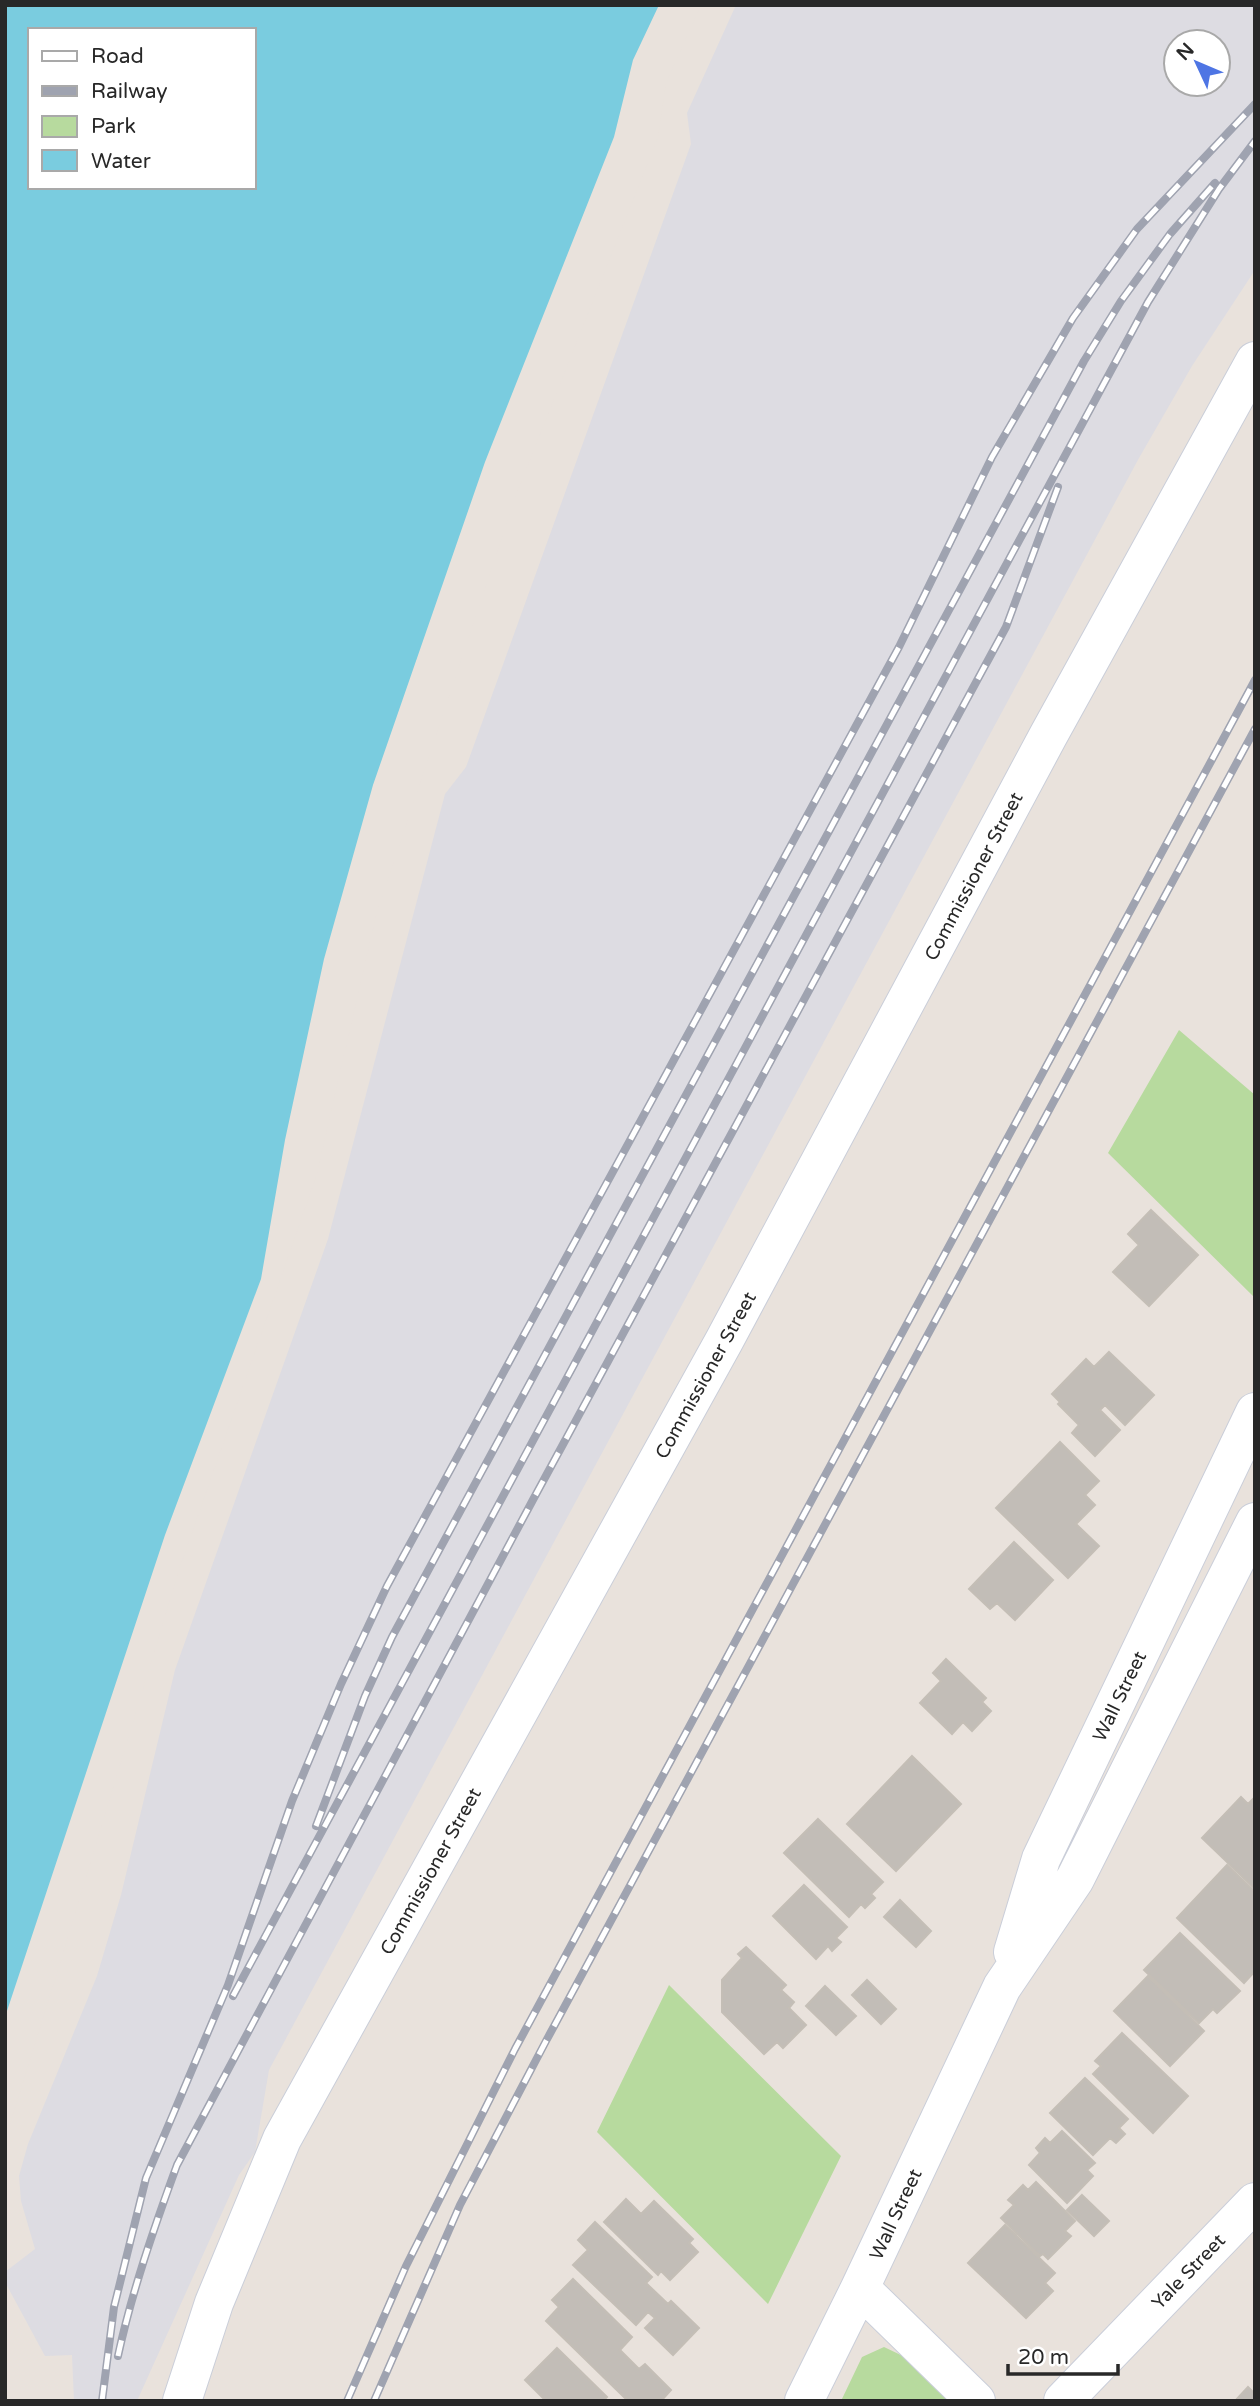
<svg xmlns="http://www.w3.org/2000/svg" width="1260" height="2406" viewBox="0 0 1260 2406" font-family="'Varela Round',sans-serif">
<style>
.industrial{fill:#dddce2;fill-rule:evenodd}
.green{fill:#b7da9e}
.water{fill:#7accdf;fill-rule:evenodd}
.pier{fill:#e9e2dc}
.building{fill:#c2bdb7;stroke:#c4beb6;stroke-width:2}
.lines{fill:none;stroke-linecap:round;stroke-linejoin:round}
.minor-casing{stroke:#caced9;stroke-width:40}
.minor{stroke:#fff;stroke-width:38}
.rail-casing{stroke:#9fa3b0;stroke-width:8}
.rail{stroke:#fff;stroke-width:5;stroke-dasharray:16;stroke-linecap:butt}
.labels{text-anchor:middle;stroke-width:5;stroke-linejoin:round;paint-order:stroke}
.street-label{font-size:19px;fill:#282828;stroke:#fff}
</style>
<rect width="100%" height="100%" fill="#e9e2dc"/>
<path class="industrial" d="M736,5h519v265l-63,96 -53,92 -870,1612 -14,82 -16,23 -102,226h-63l-2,-46 -27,1 -40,-74v-10l30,-23 -14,-48 -2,-25 9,-32 69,-168 24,-81 54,-225 153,-431 117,-445 21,-27 225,-623 -4,-31zM1176,42h42v42h-42z"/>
<path class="green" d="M1179,1030l76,65 -1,202 -146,-144z
M669,1985l172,171 -73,148 -171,-172z
M884,2347l21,10 46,44h-110l21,-44z"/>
<path class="water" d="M5,5h692l-35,77 -148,407 -140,422 -369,1215zM30,30h224v157h-224z"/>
<path class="pier" d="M659,5h42l-35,78 -8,54 -140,353 -141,422 -61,265 -137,393 -125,413 -45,144 -4,3v-113l160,-482 96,-256 24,-139 39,-181 49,-174 112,-323 129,-325 19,-77z"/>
<path class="building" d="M1151,1210l47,45 -49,51 -36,-34 26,-27 -11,-11z
M1109,1352l45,43 -29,30 -20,-20 -5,5 20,20 -25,26 -23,-23 7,-8 -21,-21 2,-2 -8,-8 34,-35 8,8z
M1060,1442l39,39 -14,14 10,10 -19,19 23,22 -31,32 -72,-70z
M1014,1542l39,38 -38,40 -18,-17 -7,6 -21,-20z
M946,1659l40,39 -4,4 9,9 -19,20 -9,-9 -11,12 -32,-31 21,-22 -8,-8z
M912,1756l49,48 -65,67 -49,-47z
M1241,1797l7,7 7,-7v92l-53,-51z
M818,1819l65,63 -12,12 4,4 -10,10 -4,-4 -12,13 -65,-64z
M1227,1865l28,27v79l-11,12 -67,-65z
M804,1885l43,42 -11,11 5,4 -9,9 -4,-5 -12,13 -43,-43z
M900,1900l31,31 -15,16 -32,-30z
M1180,1933l60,58 -23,22 -4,-4 -14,14 -55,-53z
M746,1947l40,38 -5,5 13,12 -5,6 17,17 -23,23 -6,-6 -13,12 -42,-42v-32l20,-22 -4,-4z
M1148,1976l56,55 -34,35 -56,-55z
M867,1980l29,29 -15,15 -29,-29z
M825,1986l31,30 -20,19 -30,-29z
M1122,2033l66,63 -35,37 -60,-59 8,-8 -6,-5z
M1085,2078l43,41 -9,9 6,6 -9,9 -6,-5 -17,17 -43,-42z
M1062,2131l33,32 -8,7 6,6 -26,27 -38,-38 11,-12 -4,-5 9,-10 5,5z
M1036,2182l39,39 -10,10 6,5 -23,23 -5,-5 -3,2 -39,-38 13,-13 -6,-5 15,-15 5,5z
M1082,2195l27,26 -15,15 -27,-26z
M626,2199l15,15 13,-13 39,38 -4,4 9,9 -28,28 -9,-9 -3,4 -54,-53z
M595,2222l57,55 -6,6 22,21 3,-3 28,27 -26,27 -28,-27 10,-10 -7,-6 -12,13 -63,-60 15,-15 -10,-10z
M1005,2225l50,48 -10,10 8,8 -27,27 -58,-55z
M573,2279l59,58 -12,13 19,19 6,-5 26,26 -10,11h-33l-82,-80 13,-14 -7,-7z
M557,2348l50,49 -4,4h-57l-21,-21z
M1248,2387l7,7v7h-20z"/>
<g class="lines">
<defs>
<path id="minor" d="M1013,1952l28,-93 214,-447
M860,2288l116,113
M182,2401l32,-98 68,-164 442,-798 324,-605 207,-375
M804,2401l56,-113 142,-301 73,-108 180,-357
M1063,2401l192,-199"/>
</defs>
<use href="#minor" class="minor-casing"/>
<use href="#minor" class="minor"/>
<defs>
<path id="rail" d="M316,1826l49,-130 27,-59 692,-1276 37,-60 49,-67 45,-51
M233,1996l915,-1694 71,-113 36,-48
M118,2356c14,-65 36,-128 59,-191l358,-669 471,-869 52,-140
M102,2401l12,-94 32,-129 82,-193 64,-184 49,-117 46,-98 512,-939 93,-190 81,-139 64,-89 118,-125
M347,2401l59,-135 109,-217 740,-1369
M374,2401l86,-196 86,-164 709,-1312"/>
</defs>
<use href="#rail" class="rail-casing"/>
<use href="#rail" class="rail"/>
</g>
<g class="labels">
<g class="street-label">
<text transform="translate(973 876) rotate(-62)" y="7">Commissioner Street</text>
<text transform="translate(705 1375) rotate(-61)" y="7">Commissioner Street</text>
<text transform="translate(1119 1696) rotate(-64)" y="7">Wall Street</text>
<text transform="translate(430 1871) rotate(-61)" y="7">Commissioner Street</text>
<text transform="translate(895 2214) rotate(-65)" y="7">Wall Street</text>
<text transform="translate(1188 2271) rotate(-46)" y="7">Yale Street</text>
</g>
</g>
<rect width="1260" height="2406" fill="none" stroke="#282828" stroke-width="14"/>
<rect x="28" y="28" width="228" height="161" fill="#ffffff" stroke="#a9a9a9" stroke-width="2"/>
<rect x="42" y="51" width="35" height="10" fill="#ffffff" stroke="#a9a9a9" stroke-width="2"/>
<text x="91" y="63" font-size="21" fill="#282828">Road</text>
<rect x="42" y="86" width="35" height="10" fill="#9fa3b0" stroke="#a9a9a9" stroke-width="2"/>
<text x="91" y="98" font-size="21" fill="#282828">Railway</text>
<rect x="42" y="116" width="35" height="21" fill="#b7da9e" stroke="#a9a9a9" stroke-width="2"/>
<text x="91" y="133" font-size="21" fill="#282828">Park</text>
<rect x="42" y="150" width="35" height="21" fill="#7accdf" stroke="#a9a9a9" stroke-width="2"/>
<text x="91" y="168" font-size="21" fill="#282828">Water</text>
<g transform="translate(1197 63) rotate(314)"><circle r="33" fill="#ffffff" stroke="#a9a9a9" stroke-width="2"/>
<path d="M0-5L12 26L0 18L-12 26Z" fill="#4e75e4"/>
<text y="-10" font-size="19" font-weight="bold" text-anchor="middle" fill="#282828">N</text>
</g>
<path d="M1008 2364v10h110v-10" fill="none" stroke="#282828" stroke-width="3.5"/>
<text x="1018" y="2364" font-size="21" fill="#282828" stroke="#ffffff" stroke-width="5" paint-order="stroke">20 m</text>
</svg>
